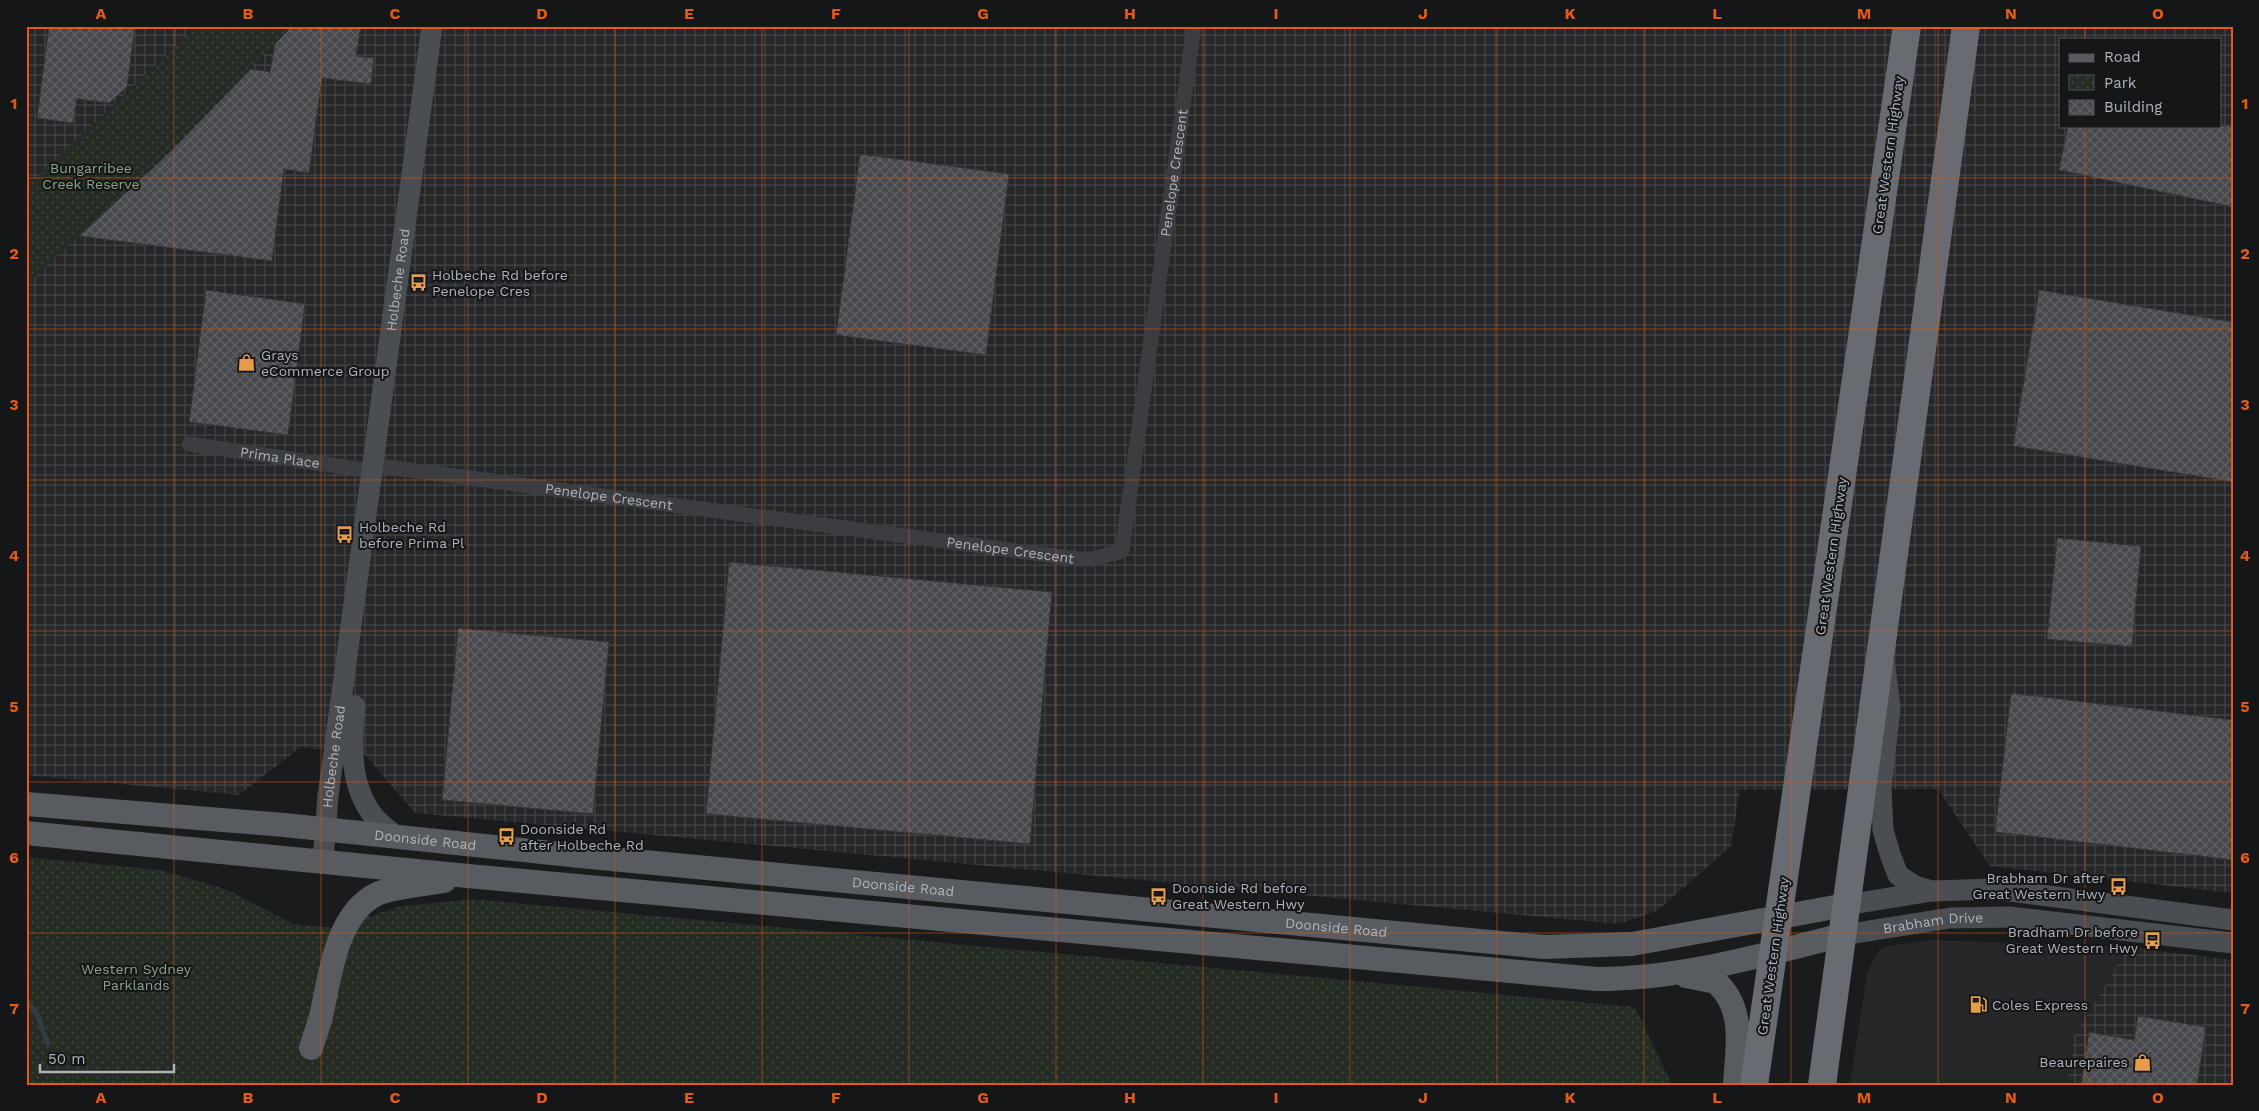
<svg xmlns="http://www.w3.org/2000/svg" width="2259" height="1111" viewBox="0 0 2259 1111" font-family="'Work Sans',sans-serif">
<style>
.built{fill:#262729}
.industrial{fill:url(#industrial-grid);fill-rule:evenodd}
.park{fill:url(#park-dots)}
.lines{fill:none;stroke-linecap:round;stroke-linejoin:round}
.stream{stroke:#313b40;stroke-width:5.5}
.building{fill:url(#building-cross-hatch);stroke:#353538}
.street{stroke:#3c3d41;stroke-width:15}
.secondary{stroke:#4a4d51;stroke-width:21}
.primary{stroke:#585b60;stroke-width:24}
.highway{stroke:#686c72;stroke-width:28}
.grid{fill:none;stroke:#e8590c;stroke-width:1;stroke-opacity:0.55}
.labels{text-anchor:middle;stroke-width:4;stroke-linejoin:round;paint-order:stroke}
.street-label{font-size:14px;fill:#aeb4bb;stroke:#151618}
.park-label{font-size:14px;fill:#89a586;stroke:#151618}
.poi-label{font-size:14px;fill:#aeb4bb;stroke:#151618;text-anchor:start}
.neatline{fill:none;stroke:#e8590c;stroke-width:2}
.grid-label{font-size:16px;text-anchor:middle;font-weight:bold;fill:#e8590c}
</style>
<defs>
<pattern id="industrial-grid" width="8" height="8" patternUnits="userSpaceOnUse" patternTransform="scale(1.25)"><rect width="8" height="8" fill="#262729"/><path d="M0 4h8M4 0v8" fill="none" stroke="#434446"/></pattern>
<pattern id="park-dots" width="8" height="8" patternUnits="userSpaceOnUse" patternTransform="scale(1.25)"><rect width="8" height="8" fill="#242c24"/><path d="M2 2h.1M6 6h.1" fill="none" stroke="#414842" stroke-width="1.8" stroke-linecap="round"/></pattern>
<pattern id="building-cross-hatch" width="8" height="8" patternUnits="userSpaceOnUse" patternTransform="scale(1.25)"><rect width="8" height="8" fill="#47494c"/><path d="M0 0l8 8M0 8l8-8" fill="none" stroke="#5f6164"/></pattern>
</defs>
<rect width="100%" height="100%" fill="#1a1b1c"/>
<path class="built" d="M1930,940l198,7 -54,90 -7,48h-217l17,-112 11,-22 11,-5z"/>
<path class="industrial" d="M26,26h171l-171,162z
M292,26h1941v867l-243,-27 -52,-77 -198,1 -9,56 -74,65 -39,13 -1203,-111 -50,-58 -64,-8 -62,48 -213,-20v-490l139,-131zM2060,39h160v87h-160z
M2128,947l105,13v125h-166l7,-48z"/>
<path class="park" d="M197,26h95l-127,128 -139,131v-97z
M26,857l135,13 67,20 65,34 41,4 67,-22 72,-7 1162,108 37,78h-1646z"/>
<g class="lines">
<path class="stream" d="M26,1000l11,14 11,30"/>
</g>
<path class="building" d="M49,26h86l-8,61 -18,16 -32,-4 -4,24 -36,-5z
M292,26l23,3v-3h46l-5,30 18,2 -3,26 -49,-6 -13,95 -25,-4 -12,92 -193,-25 89,-82 83,-85 19,3 5,-28z
M2068,126h165v81l-174,-37z
M860,154l149,20 -23,181 -150,-20z
M206,290l99,14 -17,131 -99,-13z
M2039,290l194,32v160l-220,-36z
M2057,538l84,8 -9,101 -85,-8z
M729,562l323,30 -22,252 -324,-30z
M458,628l151,14 -16,172 -151,-14z
M2011,693l222,27v140l-238,-28z
M2138,1016l68,11 -9,58h-116l8,-53 45,8z"/>
<g class="lines">
<g class="street">
<path id="s1" d="M189,444l183,27"/>
<path id="s2" d="M372,465l706,94h15l29,-8 72,-525"/>
</g>
<g class="secondary">
<path d="M1885,667l5,41 -9,80 2,42 7,24 8,21 17,11 17,5"/>
<path d="M355,706c-4,38 -6,81 20,112 6,7 14,12 21,18"/>
<path id="s3" d="M323,861l5,-65 104,-770"/>
<path d="M1846,905l86,-14 62,-2 239,31"/>
<path id="s4" d="M1843,935l107,-17 59,-1 224,26"/>
</g>
<g class="primary">
<path id="s5" d="M26,804l258,21 296,31 964,91 88,-3 214,-39"/>
<path d="M26,833l442,43 1129,103c84,0 165,-24 246,-44"/>
<path d="M1686,976l30,6c30,27 21,66 19,103"/>
<path d="M311,1048c4,-14 10,-27 12,-41 8,-37 15,-94 54,-113 14,-7 50,-10 67,-13"/>
</g>
<path class="highway" d="M1754,1085l153,-1059
M1822,1085c50,-353 93,-706 144,-1059"/>
</g>
<path class="grid" d="M174,26v1059M321,26v1059M468,26v1059M615,26v1059M762,26v1059M909,26v1059M1056,26v1059M1203,26v1059M1350,26v1059M1497,26v1059M1644,26v1059M1791,26v1059M1938,26v1059M2085,26v13M2085,126v959M26,178h2207M26,329h2207M26,480h2207M26,631h2207M26,782h2207M26,933h2207"/>
<defs>
<symbol id="bus-bare" viewBox="-9 -9 18 18"><path d="M-5-6H5V4H4V6H2V4H-2V6H-4V4H-5ZM-3.5-4V0h7V-4ZM-3.5 1.2v1.5H-2V1.2ZM2 1.2v1.5H3.5V1.2Z" fill="#e79c48" stroke="#151618" stroke-width="2.5" paint-order="stroke"/></symbol>
<symbol id="shop-bare" viewBox="-9 -9 18 18"><path d="M-5-2.5h2.3a2.7 3.5 0 0 1 5.4 0H5L5.5 6h-11ZM-1.5-2.5h3a1.5 2.3 0 0 0-3 0Z" fill="#e79c48" stroke="#151618" stroke-width="2.5" paint-order="stroke"/></symbol>
<symbol id="fuel-bare" viewBox="-9 -9 18 18"><path d="M-5.5-6h7V0h2V4h1.3V-2.5L3-4.5l.8-.8L6-3V5H2.5V1h-1V6h-7ZM-4.2-4.7v3.2H.2V-4.7Z" fill="#e79c48" stroke="#151618" stroke-width="2.5" paint-order="stroke"/></symbol>
</defs>
<g fill-rule="evenodd">
<use href="#bus-bare" x="406" y="270" width="25" height="25"/>
<use href="#shop-bare" x="234" y="350" width="25" height="25"/>
<use href="#bus-bare" x="332" y="522" width="25" height="25"/>
<use href="#bus-bare" x="494" y="824" width="25" height="25"/>
<use href="#bus-bare" x="2106" y="874" width="25" height="25"/>
<use href="#bus-bare" x="1146" y="884" width="25" height="25"/>
<use href="#bus-bare" x="2140" y="928" width="25" height="25"/>
<use href="#fuel-bare" x="1966" y="992" width="25" height="25"/>
<use href="#shop-bare" x="2130" y="1050" width="25" height="25"/>
</g>
<g class="labels">
<g class="street-label">
<text transform="translate(1888 155) rotate(-82)" y="5">Great Western Highway</text>
<text dy="5" stroke="none"><textPath href="#s2" startOffset="1139">Penelope Crescent</textPath></text>
<text dy="5" stroke="none"><textPath href="#s3" startOffset="586">Holbeche Road</textPath></text>
<text dy="5" stroke="none"><textPath href="#s1" startOffset="92">Prima Place</textPath></text>
<text dy="5" stroke="none"><textPath href="#s2" startOffset="239">Penelope Crescent</textPath></text>
<text dy="5" stroke="none"><textPath href="#s2" startOffset="644">Penelope Crescent</textPath></text>
<text transform="translate(1831 556) rotate(-82)" y="5">Great Western Highway</text>
<text dy="5" stroke="none"><textPath href="#s3" startOffset="105">Holbeche Road</textPath></text>
<text dy="5" stroke="none"><textPath href="#s5" startOffset="401">Doonside Road</textPath></text>
<text dy="5" stroke="none"><textPath href="#s5" startOffset="881">Doonside Road</textPath></text>
<text dy="5" stroke="none"><textPath href="#s4" startOffset="91">Brabham Drive</textPath></text>
<text dy="5" stroke="none"><textPath href="#s5" startOffset="1316">Doonside Road</textPath></text>
<text transform="translate(1773 956) rotate(-82)" y="5">Great Western Highway</text>
</g>
<g class="park-label">
<text x="91" y="173">Bungarribee<tspan x="91" dy="16">Creek Reserve</tspan></text>
<text x="136" y="974">Western Sydney<tspan x="136" dy="16">Parklands</tspan></text>
</g>
<g class="poi-label">
<text x="432" y="280">Holbeche Rd before<tspan x="432" dy="16">Penelope Cres</tspan></text>
<text x="261" y="360">Grays<tspan x="261" dy="16">eCommerce Group</tspan></text>
<text x="359" y="532">Holbeche Rd<tspan x="359" dy="16">before Prima Pl</tspan></text>
<text x="520" y="834">Doonside Rd<tspan x="520" dy="16">after Holbeche Rd</tspan></text>
<text x="2105" y="883" text-anchor="end">Brabham Dr after<tspan x="2105" dy="16">Great Western Hwy</tspan></text>
<text x="1172" y="893">Doonside Rd before<tspan x="1172" dy="16">Great Western Hwy</tspan></text>
<text x="2138" y="937" text-anchor="end">Bradham Dr before<tspan x="2138" dy="16">Great Western Hwy</tspan></text>
<text x="1992" y="1010">Coles Express</text>
<text x="2128" y="1067" text-anchor="end">Beaurepaires</text>
</g>
</g>
<rect width="2259" height="1111" fill="none" stroke="#151618" stroke-width="55"/>
<rect x="2059" y="38" width="162" height="90" fill="#151618" stroke="#525559"/>
<rect x="2069" y="54" width="25" height="8" fill="#585b60" stroke="#525559"/>
<text x="2104" y="62" font-size="15" fill="#aeb4bb">Road</text>
<rect x="2069" y="75" width="25" height="15" fill="url(#park-dots)" stroke="#525559"/>
<text x="2104" y="88" font-size="15" fill="#aeb4bb">Park</text>
<rect x="2069" y="100" width="25" height="15" fill="url(#building-cross-hatch)" stroke="#525559"/>
<text x="2104" y="112" font-size="15" fill="#aeb4bb">Building</text>
<path d="M40 1064v8h134v-8" fill="none" stroke="#aeb4bb" stroke-width="2.5"/>
<text x="48" y="1064" font-size="15" fill="#aeb4bb" stroke="#151618" stroke-width="4" paint-order="stroke">50 m</text>
<rect x="28" y="28" width="2204" height="1056" class="neatline"/>
<g class="grid-label">
<text x="101" y="19">A</text>
<text x="248" y="19">B</text>
<text x="395" y="19">C</text>
<text x="542" y="19">D</text>
<text x="689" y="19">E</text>
<text x="836" y="19">F</text>
<text x="983" y="19">G</text>
<text x="1130" y="19">H</text>
<text x="1276" y="19">I</text>
<text x="1423" y="19">J</text>
<text x="1570" y="19">K</text>
<text x="1717" y="19">L</text>
<text x="1864" y="19">M</text>
<text x="2011" y="19">N</text>
<text x="2158" y="19">O</text>
<text x="14" y="109">1</text>
<text x="2245" y="109">1</text>
<text x="14" y="259">2</text>
<text x="2245" y="259">2</text>
<text x="14" y="410">3</text>
<text x="2245" y="410">3</text>
<text x="14" y="561">4</text>
<text x="2245" y="561">4</text>
<text x="14" y="712">5</text>
<text x="2245" y="712">5</text>
<text x="14" y="863">6</text>
<text x="2245" y="863">6</text>
<text x="14" y="1014">7</text>
<text x="2245" y="1014">7</text>
<text x="101" y="1103">A</text>
<text x="248" y="1103">B</text>
<text x="395" y="1103">C</text>
<text x="542" y="1103">D</text>
<text x="689" y="1103">E</text>
<text x="836" y="1103">F</text>
<text x="983" y="1103">G</text>
<text x="1130" y="1103">H</text>
<text x="1276" y="1103">I</text>
<text x="1423" y="1103">J</text>
<text x="1570" y="1103">K</text>
<text x="1717" y="1103">L</text>
<text x="1864" y="1103">M</text>
<text x="2011" y="1103">N</text>
<text x="2158" y="1103">O</text>
</g>
</svg>
